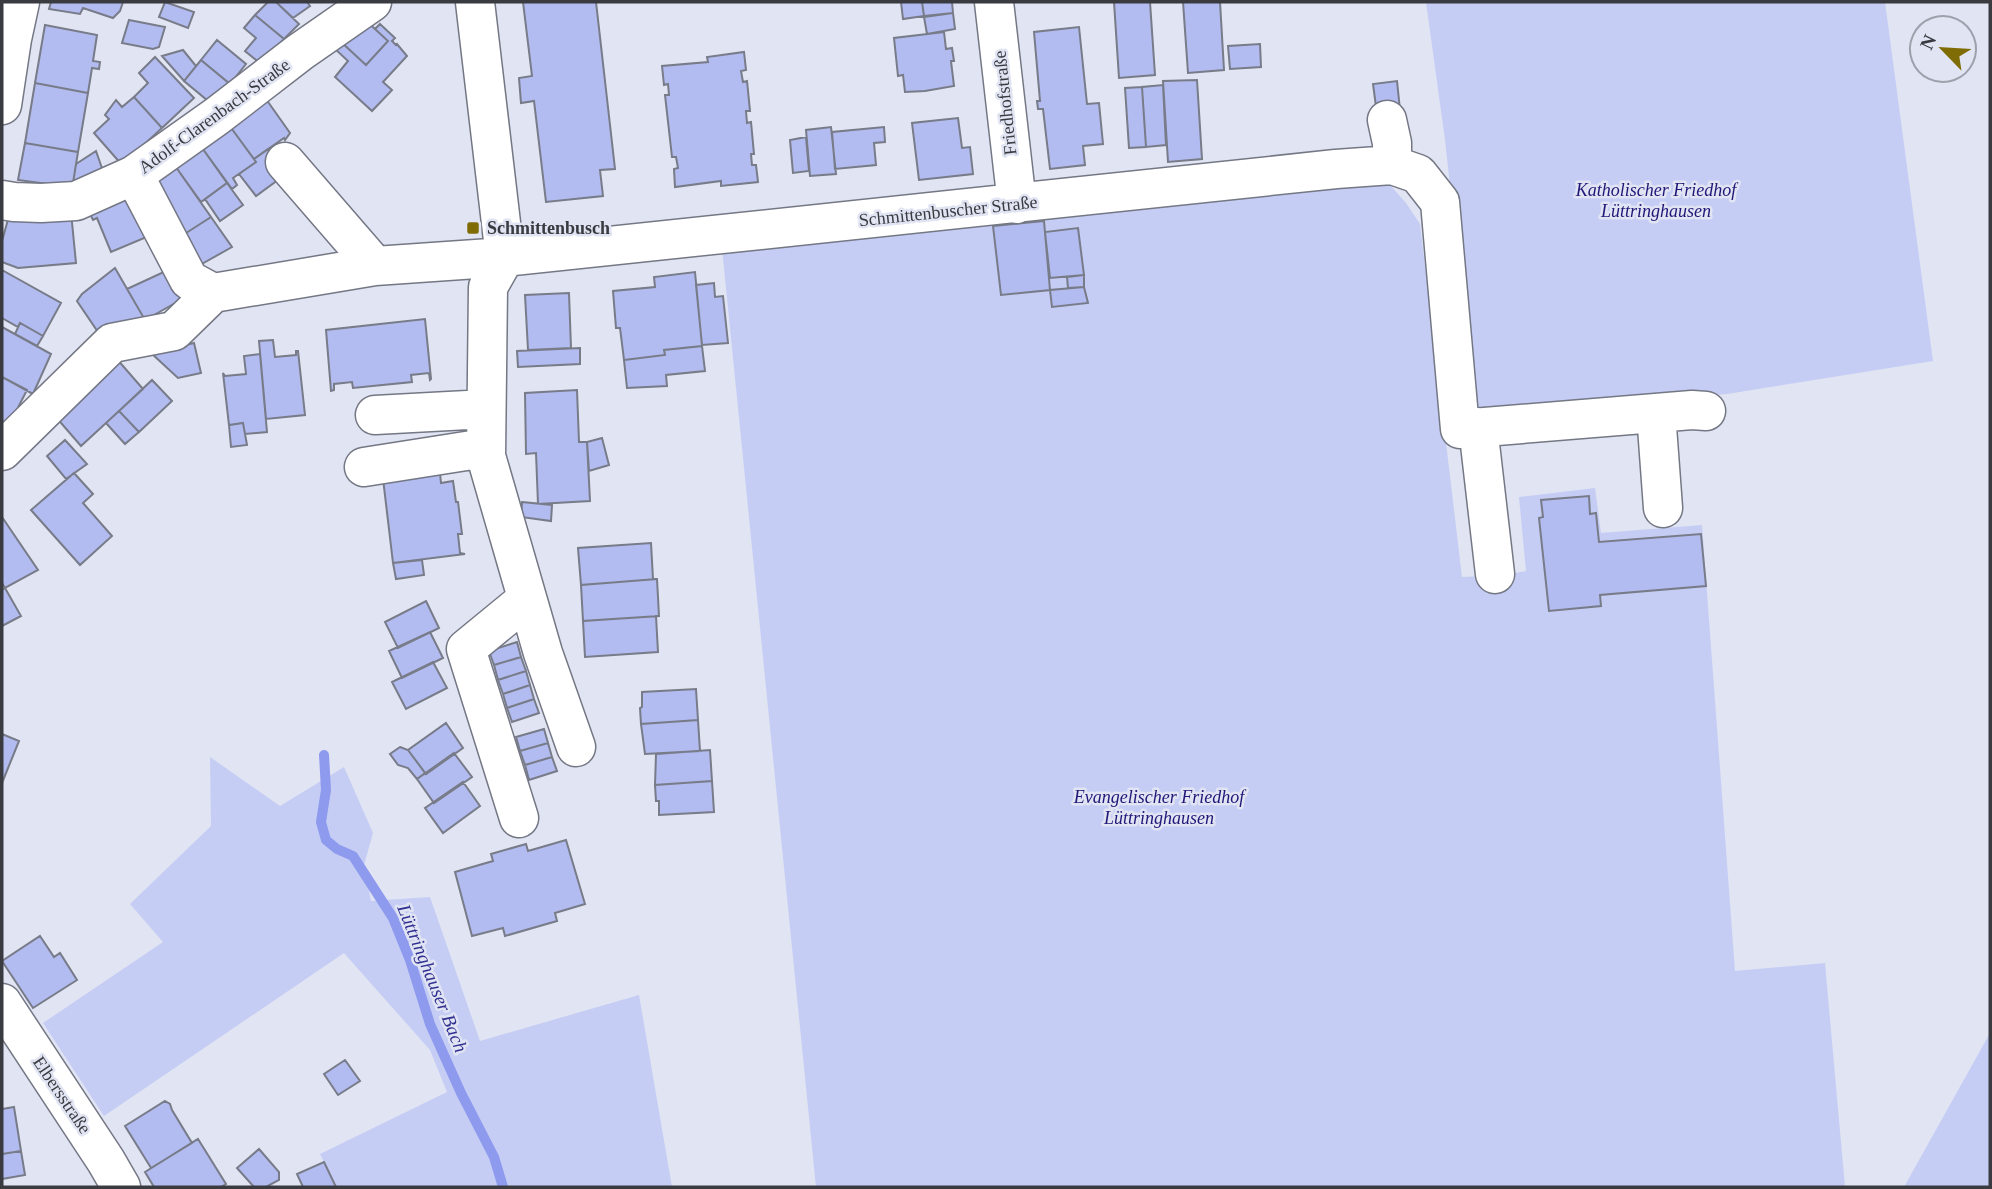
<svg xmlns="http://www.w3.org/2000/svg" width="1992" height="1189" viewBox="0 0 1992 1189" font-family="'Times New Roman',serif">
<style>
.green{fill:#c5cdf4}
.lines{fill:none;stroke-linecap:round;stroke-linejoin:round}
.stream{stroke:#8d9aee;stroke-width:10}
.building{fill:#b2bcf0;stroke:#787b88;stroke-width:2}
.minor-casing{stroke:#747784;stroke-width:41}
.minor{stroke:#fff;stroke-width:38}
.poi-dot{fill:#7f6c05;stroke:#e1e4f3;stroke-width:2.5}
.labels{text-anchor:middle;stroke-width:5;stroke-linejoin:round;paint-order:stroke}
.street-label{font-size:18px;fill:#393b40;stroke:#e1e4f3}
.park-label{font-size:18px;font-style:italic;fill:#211778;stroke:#e1e4f3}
.poi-label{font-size:18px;font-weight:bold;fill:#393b40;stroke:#e1e4f3;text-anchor:start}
.water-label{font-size:19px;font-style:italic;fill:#303090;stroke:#e1e4f3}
</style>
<rect width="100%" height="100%" fill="#e1e4f3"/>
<path class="green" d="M1426,2h459l48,359 -206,33 -252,20 -30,-274z
M1372,179l18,6 16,18 14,21 42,353 42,-2 22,-4 -7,-74 76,-9 6,45 101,-8 33,446 90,-8 20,224h-1029l-94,-939z
M210,757l70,49 64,-39 29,66 -9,32 7,36 59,-4 50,144 159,-46 33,192h-336l-16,-33 127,-62 -17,-42 -86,-97 -240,163 -61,-93 120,-81 -33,-38 81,-78z
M1990,1033v154h-86z"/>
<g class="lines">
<path class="stream" d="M324,755l2,35 -5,32 5,18 11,9 16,7 40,62 17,42 20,64 31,69 33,64 9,30"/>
</g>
<path class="building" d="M51,2h72l-3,9 -7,7 -30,-10 -3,6 -31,-5z
M165,2l29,10 -6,16 -29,-11z
M268,2h8l23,22 -15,15 -29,-24z
M276,2h31l3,4 -17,12z
M523,2h73l19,167 -15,1 3,26 -57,6 -12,-101 -13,2 -2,-25 13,-2z
M901,2h21l2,14 -21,3z
M922,2h30l1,11 -29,3z
M1114,2h36l5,73 -36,3z
M1183,2h37l4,68 -36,3z
M953,13l2,16 -28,5 -3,-17z
M255,15l29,24 -22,26 -17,-14 11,-13 -12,-10z
M362,17l26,24 -22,24 -26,-24z
M129,20l36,7 -6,20 -6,2 -31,-6z
M380,24l15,14 -3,3 4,4 1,-1 10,12 -24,26 9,8 -20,21 -37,-34 13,-16 -14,-13 6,-7 26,24 22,-24 -13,-12z
M45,25l52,10 -4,26 7,1 -1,7 -7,-1 -4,25 -53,-10z
M1079,27l8,77 12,-1 4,41 -20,2 2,19 -35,4 -7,-60h-5l-1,-8h3l-6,-69z
M944,32l2,17 6,-1 2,13h-3l3,25 -29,5 -20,1 -2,-17 -5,1 -4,-38z
M217,40l29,24 -16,20 -29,-24z
M1260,44l1,23 -31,2 -2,-23z
M183,50l13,16 -12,15 -22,-25z
M744,52l2,18 -5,1 2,11 4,-1 3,30h-4l1,12 4,-1 3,32h-3l1,11h4l2,17 -37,4v-5l-46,6 -1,-18 4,-1 -2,-11h-4l-7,-62h4l-1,-11 -4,1 -2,-19 46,-4 -1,-5z
M155,57l39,41 -32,30 -28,-31 14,-14 -9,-10z
M201,60l29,24 -17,21 -29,-24z
M1197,80l5,79 -34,3 -5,-81z
M1397,81l3,29 -23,4 -4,-30z
M35,83l53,10 -10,59 -53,-9z
M1163,85l3,60 -20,2 -4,-60z
M1142,87l4,60 -17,1 -4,-60z
M134,97l28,31 -40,37 -28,-32 15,-14 -4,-4 11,-15 6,7z
M266,99l24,34 -5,7 -1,-2 -30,21 -25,-34z
M958,118l4,30 8,-1 3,27 -54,6 -7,-57z
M229,125l27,37 -23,16 4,7 -5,4 -32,-44z
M831,127l5,47 -26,2 -4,-46z
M884,127l1,15 -11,1 2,22 -41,4 -3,-37z
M806,137l3,34 -16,2 -3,-33z
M25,143l53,9 -5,31 -10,3 -45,-6z
M200,145l27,38 -26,19 -28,-39z
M268,149l18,25 -30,22 -17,-22 17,-12 -2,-3z
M96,151l8,23 -31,9 3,-19z
M173,163l38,54 -28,18 -38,-52z
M227,183l16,22 -23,16 -15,-22z
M128,186l21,50 -38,16 -14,-34 -4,2 -3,-6z
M71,212l5,51 -58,5 -16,-6v-21l7,-25z
M211,217l21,30 -32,18 -17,-30z
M1044,221l6,69 -49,5 -8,-69z
M1078,228l6,47 -34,3 -5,-46z
M115,268l30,52 -47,12 -21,-31 5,-7z
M2,270l59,33 -18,33 -23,-13 -2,4 -16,-9z
M168,270l18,27 -41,23 -18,-31z
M695,272l7,74 -38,4 1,5 -41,5 -4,-32h-4l-3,-37 42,-4 -1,-10z
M1084,275v12l-16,1 -1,-11z
M714,283l1,14 8,-1 5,47 -26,2 -6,-60z
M1084,287l4,16 -36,4 -2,-17z
M569,293l2,55 -43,2 -3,-55z
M425,319l6,60 -1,1 -1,-7 -18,2 1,7 -59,6 -1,-6 -18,2v6l-3,1 -5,-61z
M20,323l23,13 -6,10 -22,-12z
M2,327l49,27 -18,40 -31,-17z
M273,340l2,17 21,-2v-4h2l7,64 -39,4 -7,-78z
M194,343l7,30 -23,5 -27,-25z
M702,346l3,25 -39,4 1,11 -40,2 -3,-28 41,-5 -1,-5z
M580,348v16l-62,3 -1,-16z
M260,354l7,78 -22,2 -2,-11 -14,2 -6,-52 2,3 21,-2 -2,-18z
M116,358l27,31 -62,57 -26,-30z
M2,377l25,13 -25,49z
M152,380l20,21 -33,31 -20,-21z
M577,390l2,52h8l3,59 -52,3 -2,-51 -10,1 -1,-61z
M119,411l20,21 -14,12 -19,-21z
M243,423l4,22 -16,2 -2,-22z
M602,438l7,27 -20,6 -2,-29z
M65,440l22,24 -21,15 -19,-23z
M439,463l2,20 12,-2 3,21h2l4,32h-4l2,19 5,1 -72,9 -11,-93z
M74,473l19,21 -10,9 29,33 -32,29 -49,-55z
M1589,496l1,18 6,-1 3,29 102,-8 5,52 -106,9 1,11 -52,5 -10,-93 4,-1 -2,-17z
M522,502l30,3 -1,16 -30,-4z
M2,517l36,53 -33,18 -3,-5z
M651,543l2,36h4l-76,6 -3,-37z
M422,560l2,15 -28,4 -3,-16z
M657,579l2,37 -76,5 -2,-36z
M5,588l16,28 -19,10v-36z
M426,601l13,27 -41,20 -13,-26z
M656,616l2,36 -73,5 -2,-36 76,-5z
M430,632l13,26 -41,20 -13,-27z
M517,642l4,15 -27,8 -5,-14z
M521,657l5,14 -28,9 -4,-15z
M433,662l14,26 -41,21 -14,-27z
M526,671l4,14 -27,9 -5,-14z
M530,685l4,14 -27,9 -4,-14z
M696,689l2,31 -57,4 -1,-16 2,-1v-15z
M534,699l5,14 -27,9 -5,-14z
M698,720l2,31 -55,3 -4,-30z
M446,723l17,25 -37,26 -18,-24z
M544,729l4,14 -28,8 -4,-14z
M2,734l17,7 -17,42z
M548,743l4,14 -27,8 -5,-14z
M400,747l8,3 17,23 -8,6 -9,-11 -10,-3 -8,-11z
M710,750l2,31 -57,4 1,-31z
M454,753l18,24 -38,26 -17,-24z
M552,757l5,14 -28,9 -4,-15z
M712,781l2,31 -55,3v-14h-3l-1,-16z
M463,782l17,24 -37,27 -18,-25z
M566,840l19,64 -30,9 2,8 -52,15 -2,-8 -31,8 -17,-64 38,-11 -2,-7 35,-10 2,7z
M40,936l14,21 6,-4 17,27 -44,28 -31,-47z
M345,1060l15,21 -22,14 -14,-21z
M165,1101l5,3 2,6 20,33 -41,25 -26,-42z
M14,1107l7,44 -19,3v-45z
M198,1139l28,45 -5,3h-67l-9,-15z
M259,1149l20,23v8l-13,7h-12l-17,-19z
M21,1151l4,24 -23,4v-25z
M324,1162l12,25h-33l-6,-13z"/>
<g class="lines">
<defs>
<path id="minor" d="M475,2l30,255 -17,30 -2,169 57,197 33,94
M994,2l23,202
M2,105l10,-66 8,-37
M1387,120l5,23v22
M285,162l90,104
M134,175l55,105 24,13
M2,200l12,2 27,1 35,-2 58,-26 83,-59 83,-64 72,-50
M1656,413l7,95
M375,415l111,-6
M1478,427l17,147
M2,451l110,-108 62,-12 39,-38 162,-27 130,-9 831,-88 56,-4 26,9 22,28 20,227 232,-19 14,1
M364,467l121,-19
M519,818l-53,-169 61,-50
M2,1003l104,158 15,26"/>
</defs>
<use href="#minor" class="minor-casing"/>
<use href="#minor" class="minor"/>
</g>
<rect class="poi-dot" x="466" y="221" width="14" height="14" rx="3.5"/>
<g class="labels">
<g class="street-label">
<text transform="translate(1005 103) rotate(-96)" y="6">Friedhofstraße</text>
<text transform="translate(214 116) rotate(-36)" y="6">Adolf-Clarenbach-Straße</text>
<text transform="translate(948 211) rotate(-6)" y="6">Schmittenbuscher Straße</text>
<text transform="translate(62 1095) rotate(56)" y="6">Elbersstraße</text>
</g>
<g class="park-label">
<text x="1656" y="196">Katholischer Friedhof<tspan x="1656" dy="21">Lüttringhausen</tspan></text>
<text x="1159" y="803">Evangelischer Friedhof<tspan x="1159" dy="21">Lüttringhausen</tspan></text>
</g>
<g class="poi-label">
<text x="487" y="234">Schmittenbusch</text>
</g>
<g class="water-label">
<text transform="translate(433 978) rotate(68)" y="7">Lüttringhauser Bach</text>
</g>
</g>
<rect width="1992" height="1189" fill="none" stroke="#393b40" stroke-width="7"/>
<g transform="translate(1943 49) rotate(295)"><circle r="33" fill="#e1e4f3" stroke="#9ea0ab" stroke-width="2"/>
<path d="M0-5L12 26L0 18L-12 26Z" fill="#7f6c05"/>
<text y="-10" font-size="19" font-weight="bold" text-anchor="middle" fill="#393b40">N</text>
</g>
</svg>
